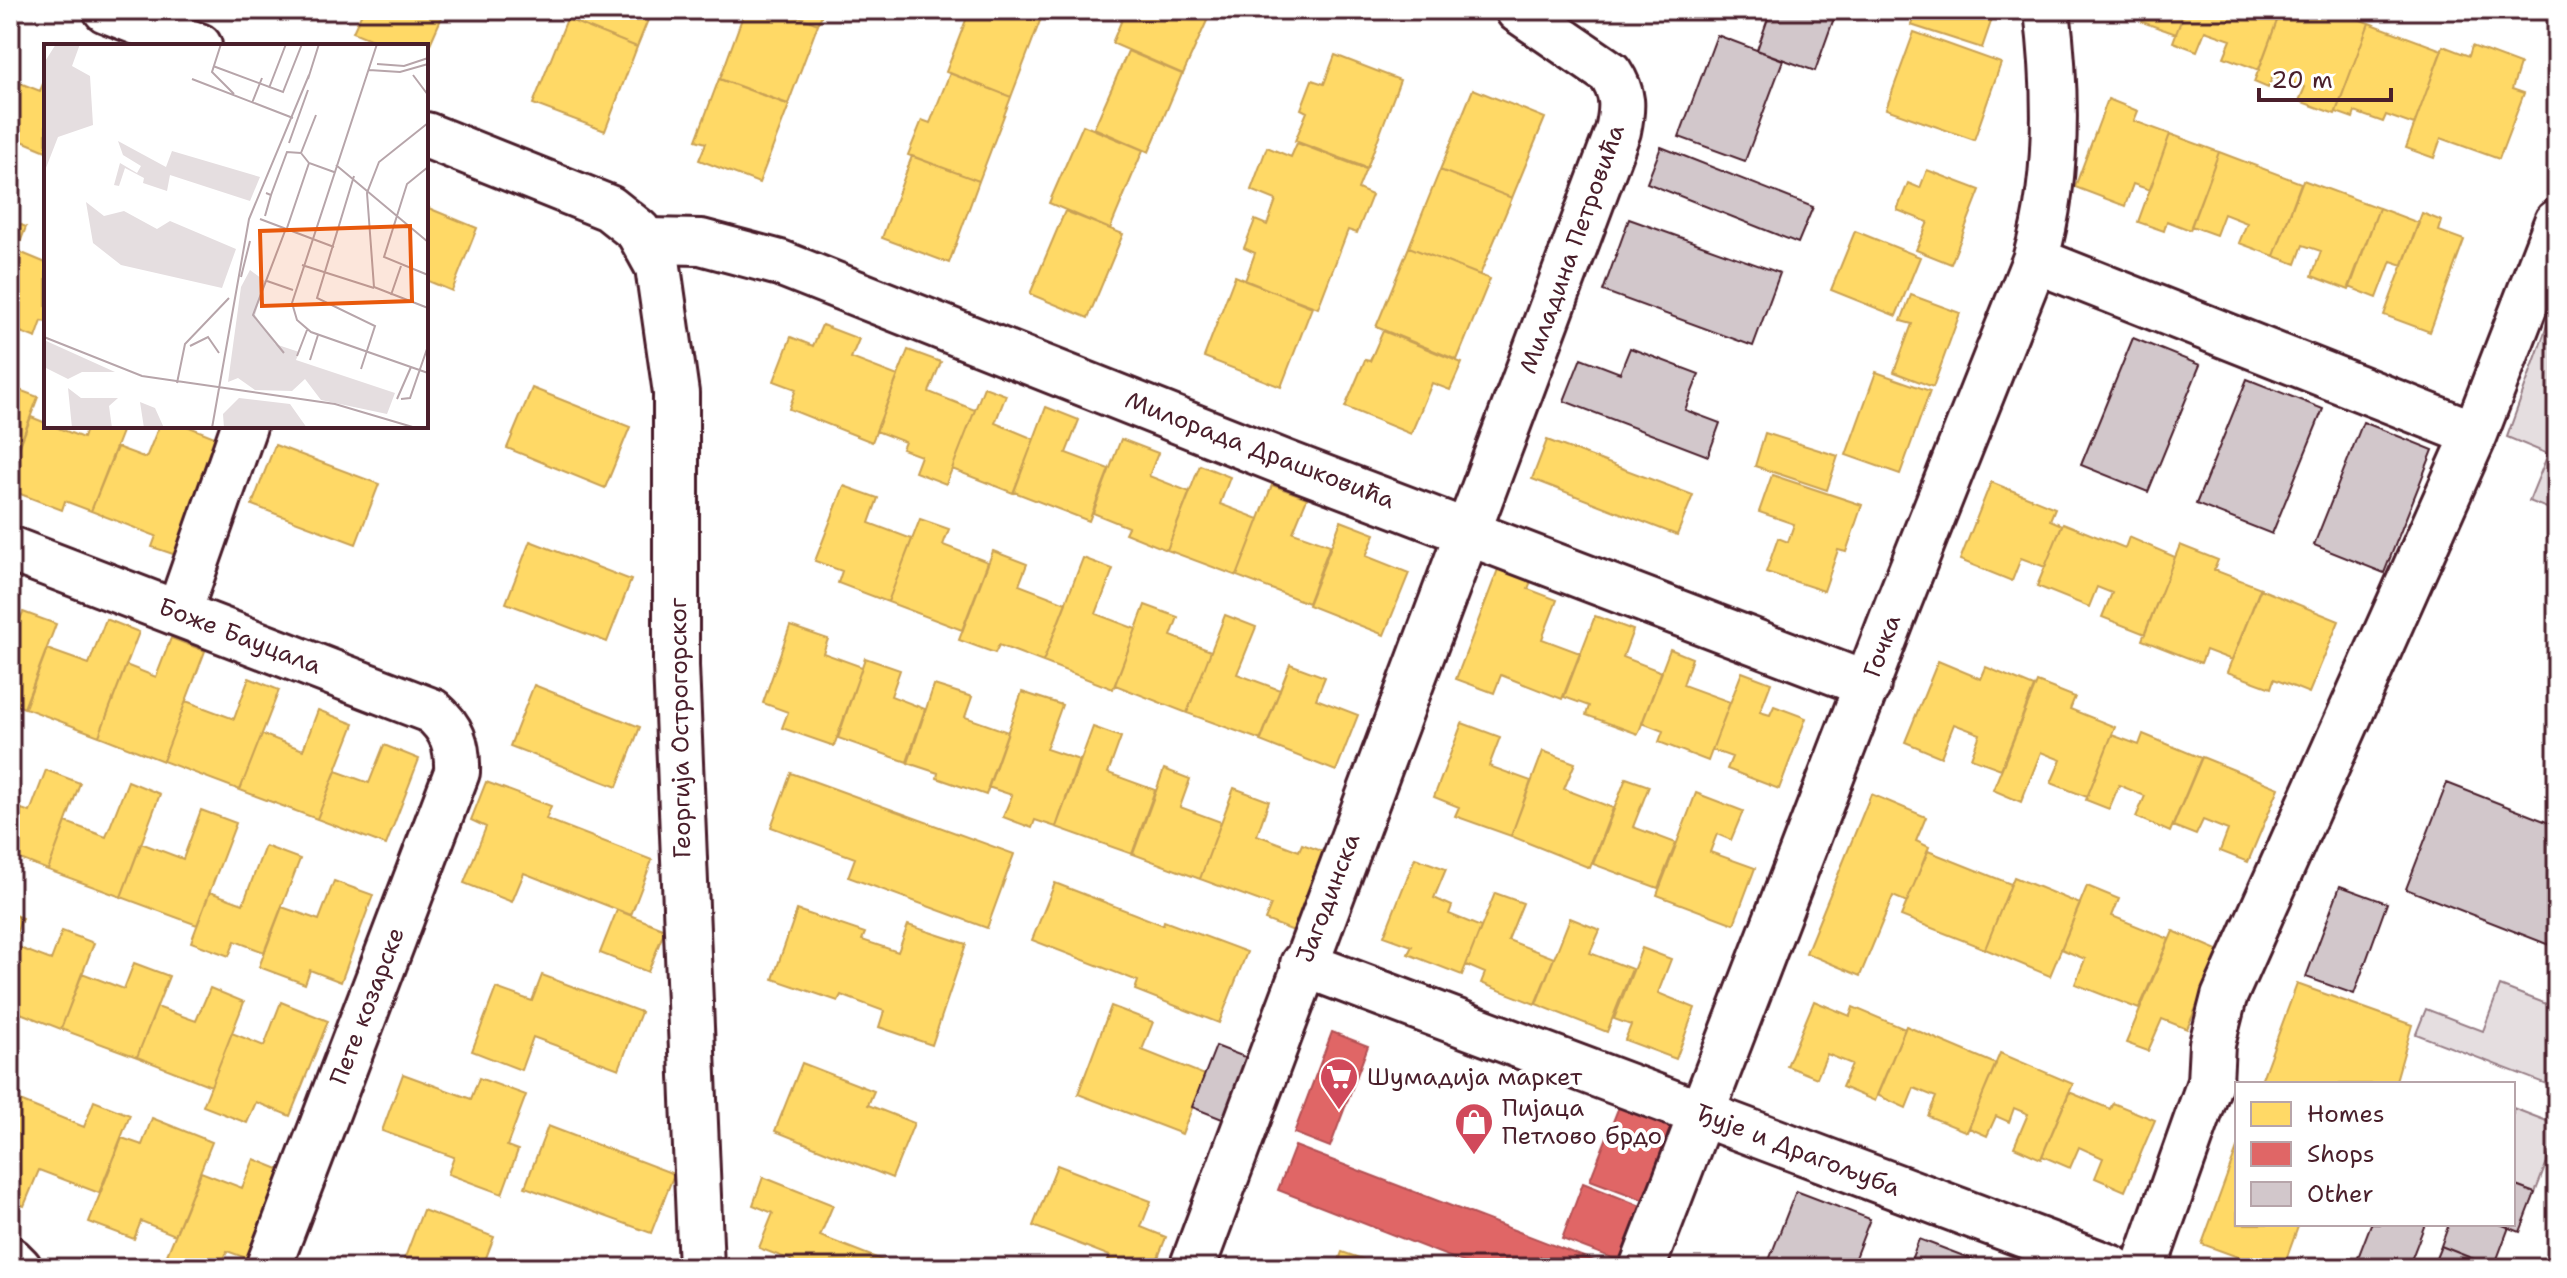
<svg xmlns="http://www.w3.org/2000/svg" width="2567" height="1278" viewBox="0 0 2567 1278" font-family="'Shantell Sans',sans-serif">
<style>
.green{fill:#e5dee0;stroke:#987e86;stroke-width:2}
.homes{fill:#ffd966;stroke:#c9a154;stroke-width:2}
.shops{fill:#e06666;stroke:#b35154;stroke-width:2}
.building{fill:#d2c7cb;stroke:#4a1f2b;stroke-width:2}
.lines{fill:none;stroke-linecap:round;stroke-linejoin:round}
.minor-casing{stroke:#4a1f2b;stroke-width:50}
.tertiary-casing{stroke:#4a1f2b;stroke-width:50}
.minor{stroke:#fff;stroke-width:44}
.tertiary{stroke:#fff;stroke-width:44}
.labels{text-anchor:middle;stroke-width:8;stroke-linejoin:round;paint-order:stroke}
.street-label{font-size:24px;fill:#4a1f2b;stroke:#fff}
.poi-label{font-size:24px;fill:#4a1f2b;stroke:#fff;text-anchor:start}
.inset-road{fill:none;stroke:#b7a5aa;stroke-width:2}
.view{fill:#e8590c;fill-opacity:0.15;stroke:#e8590c;stroke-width:4}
.inset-edge{fill:none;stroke:#4a1f2b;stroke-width:4}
</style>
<rect width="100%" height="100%" fill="#fff"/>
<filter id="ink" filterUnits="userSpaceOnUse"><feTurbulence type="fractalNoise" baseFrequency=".0125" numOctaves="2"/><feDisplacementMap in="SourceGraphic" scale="16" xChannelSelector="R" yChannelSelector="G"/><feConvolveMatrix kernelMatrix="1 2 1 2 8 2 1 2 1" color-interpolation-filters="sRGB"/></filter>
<g filter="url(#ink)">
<path class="green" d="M2557,298v214l-28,-11 19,-47 -41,-17z
M2500,986l57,22v80l-141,-54 10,-25 57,22z
M2513,1108l44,17v11l-22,57 -22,-8z"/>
<path class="homes" d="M363,10h82l-19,43v-7h-39l-34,-14z
M570,10h82l-15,37 -70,-28z
M745,10h37l36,14 -30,80 -68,-25z
M782,10h42l-6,14z
M963,10l80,3 -32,84 -65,-25 23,-60z
M1126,10h74l10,4 -27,60 -71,-31z
M1916,10h79l-13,38 -71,-23z
M2141,10h44l-9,24 -34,-12 4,-10z
M2185,10h96l-22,60 -35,-13 7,-17 -26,-9 -8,20 -24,-9z
M2281,10l40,3 1,-3h12l35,13 -34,91 -36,-13 6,-14 -32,-11 -5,12 -14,-6z
M567,19l70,28 -32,84 -72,-27z
M2369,23l73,27 -28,75 -28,-10 -3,7 -28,-10 -2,6 -17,-6z
M1914,32l87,31 -27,77 -88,-31z
M2443,46l26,10 3,-10 48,18 -8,25 12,4 -25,66 -58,-21 -7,20 -28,-10z
M1128,51l54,23 -33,78 -55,-24z
M1335,55l65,25 -33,88 -72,-27 12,-29 -6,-3 11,-29 12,4z
M950,73l61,24 -32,84 -71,-26 14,-35 8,3z
M46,77v74l-36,-15v-57l30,12z
M719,79l70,26 -30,78 -60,-23 7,-17 -10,-3z
M1473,89l72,29 -33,80 -72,-28z
M2108,99l30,12 -4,10 36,13 -20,56 -17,-6 -8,22 -50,-19z
M1083,125l60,25 -33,79 -61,-26z
M2170,134l49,18 -29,78 -23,-9 -3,10 -26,-9z
M1297,143l69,26 -8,20 14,6 -15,38 -9,-3 -30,78 -73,-27 10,-28 -11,-5 11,-28 12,5 9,-25 -25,-10 16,-43 24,10z
M2219,152l82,31 -27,73 -35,-13 8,-20 -23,-9 -8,21 -25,-9z
M912,156l67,25 -30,82 -67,-25z
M1440,170l72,28 -32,77 -71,-28z
M1927,170l53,20 -29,74 -35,-14 12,-28 -31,-12 11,-27 12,5z
M2303,180l76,28 -30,82 -37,-14 9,-25 -18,-6 -7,19 -22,-8z
M426,207l51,21 -25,63 -26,-11z
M2379,208l40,15 -16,42 -12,-4 -14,37 -28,-11z
M1065,211l58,23 -35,84 -58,-24z
M2422,213l20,8 -3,10 25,9 -34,92 -46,-17z
M10,220l16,7 -16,42z
M1855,231l65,26 -24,59 -65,-26z
M1409,247l81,32 -33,81 -81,-33z
M17,251l29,12v59l-4,-1 -6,17 -26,-10v-59z
M1235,276l77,31 -31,80 -77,-30z
M1911,295l49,18 -27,74 -39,-15 18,-48 -11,-3z
M822,325l37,14 -8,19 47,18 -26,66 -83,-33 7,-20 -22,-8 17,-44 22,9z
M1383,331l79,32 -12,27 -18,-7 -21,51 -66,-27 20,-47 5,1z
M908,350l33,12 -12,30 46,18 -29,74 -31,-12 6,-16 -19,-7 3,-7 -29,-11z
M1876,372l54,19 -30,83 -54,-19z
M984,387l22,8 -11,28 39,16 -21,54 -61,-24z
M14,388l24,9 -28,73v-72z
M532,388l98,39 -25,61 -98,-40z
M1046,407l33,13 -13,33 43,16 -20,52 -75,-29z
M31,417l52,21 4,-12 36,3 -32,82 -26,-10 -3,9 -52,-20v-18z
M159,426h28l35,14 -46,115 -24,-8 4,-11 -65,-25 26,-64 29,11z
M1765,433l73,23 -11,34 -72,-24z
M1121,439l37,14 -9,23 41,16 -23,58 -42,-17 3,-6 -35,-14z
M1547,440l146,55 -16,40 -145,-56z
M275,445l104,39 -23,60 -104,-39z
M1200,465l30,12 -10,27 39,15 -22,57 -70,-26z
M1772,475l90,30 -16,47 -8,-2 -14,41 -58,-19 12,-34 10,4 6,-18 -35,-12z
M1991,482l64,26 -5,12 12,5 -17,42 -24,-9 -9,23 -52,-21z
M1272,485l35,13 -14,34 37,13 -22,58 -71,-27z
M844,486l34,12 -9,25 43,16 -24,63 -50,-19 4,-12 -27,-10z
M920,519l29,10 -6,16 45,17 -26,68 -74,-28z
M1341,521l34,13 -9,22 43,17 -25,62 -76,-30z
M2063,523l62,25 4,-11 46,20 -30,77 -43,-17 10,-24 -15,-6 -8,20 -52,-21z
M530,541l101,39 -24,62 -101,-39z
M2180,545l38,15 -4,10 47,18 -29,72 -26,-10 -5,13 -59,-23z
M993,551l34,13 -8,21 47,18 -23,59 -44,-17 -4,8 -36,-13z
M1083,558l30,11 -17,45 40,15 -23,60 -70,-27z
M1502,559l33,12 -7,18 29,11 -15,39 38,14 -18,46 -61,-24 -7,18 -38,-14z
M2260,589l79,32 -30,72 -35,-14 -3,9 -44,-16z
M1145,605l33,12 -7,19 40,15 -24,62 -72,-28z
M23,612l33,12 -32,84 -14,-6v-59z
M1225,615l31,12 -19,47 43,16 -19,50 -74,-27z
M1595,616l38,14 -10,27 39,15 -24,62 -52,-19 3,-9 -25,-9z
M106,619l33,13 -40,104 -74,-28 22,-59 42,15z
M790,626l38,13 -5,14 39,14 -28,79 -52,-18 6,-16 -25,-9z
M171,638l34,13 -42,110 -64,-25 27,-71 30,12z
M1670,649l22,9 -9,27 47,17 -22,59 -49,-19 4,-11 -21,-8z
M865,658l35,12 -9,26 34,13 -18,53 -69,-24z
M1938,661l43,18 5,-12 48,20 -33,82 -30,-11 9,-24 -26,-10 -13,33 -36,-15z
M1290,664l35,13 -9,22 42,16 -22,56 -76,-30z
M1742,672l29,11 -11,29 10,3 4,-9 32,12 -27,71 -52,-20 5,-12 -20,-7z
M249,678l30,12 -39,100 -77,-29 23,-60 48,18z
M2037,682l38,15 -5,12 45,18 -28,70 -36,-14 10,-23 -20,-8 -20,50 -28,-12z
M534,685l106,42 -23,60 -107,-41z
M934,685l38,12 -7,20 43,15 -22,63 -49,-17 1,-5 -30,-10z
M1022,692l40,13 -16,44 33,11 -23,67 -21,-7 -3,8 -29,-11 9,-22 -24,-8z
M318,710l36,14 -37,95 -77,-29 22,-56 41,16z
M1462,723l38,14 -11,29 42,15 -20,55 -56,-20 4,-9 -25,-10z
M1093,727l28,10 -13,36 47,17 -23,64 -76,-27z
M2143,734l58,24 -31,74 -34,-15 9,-21 -26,-11 -10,24 -23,-9 26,-65 27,10z
M384,745l35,14 -33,86 -69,-26 19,-48 33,12z
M1543,751l32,12 -11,26 49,19 -23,60 -79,-32z
M2202,757l77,31 -31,74 -28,-11 8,-21 -25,-10 -7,15 -23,-9z
M1164,769l26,10 -10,28 41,15 -21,57 -67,-25z
M46,770l34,13 -32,87 -38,-15v-50l20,7z
M791,773l223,81 -27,74 -139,-51 7,-19 -84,-31z
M1626,778l23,8 -16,41 43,16 -18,45 -65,-24z
M128,781l32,13 -39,103 -73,-27 18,-48 40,15z
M486,782l65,24 -5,13 106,41 -21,55 -107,-42 -12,29 -48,-19 22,-56 -15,-7z
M1234,788l35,13 -12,34 42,16 3,-7 26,9 -29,80 -34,-13 6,-15 -71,-26z
M1696,793l47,18 -12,29 -14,-6 -7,18 45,16 -21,56 -77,-29z
M1871,794l55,23 -10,24 13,6 -22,55 -14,-6 -33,80 -54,-23z
M201,810l35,13 -39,102 -76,-28 20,-54 42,16z
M265,846l35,13 -36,93 -29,-11 -6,15 -38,-14 19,-50 33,12z
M1928,851l83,33 -26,65 -84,-33z
M1415,858l31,11 -12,29 18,8 -3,8 32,13 -19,48 -54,-21 4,-8 -28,-10z
M2014,877l66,27 -30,72 -65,-27z
M334,881l39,14 -32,87 -31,-12 -5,14 -46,-17 23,-60 37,13z
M1055,883l108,42 1,-4 83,31 -28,71 -84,-33 3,-9 -106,-41z
M2087,886l32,13 -7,17 57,23 -30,70 -64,-25 10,-25 -24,-10z
M1495,893l28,10 -15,37 46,18 -19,46 -54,-21 4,-10 -19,-8z
M617,910l48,19 -17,43 -48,-19z
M797,910l68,23 -3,7 36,12 10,-27 58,19 -34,101 -53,-18 5,-16 -43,-16 -3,6 -65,-22z
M10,913l12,5 -12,31z
M1570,918l30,12 -10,23 42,16 -25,63 -71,-28z
M62,931l32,12 -33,86 -51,-20v-60l2,-4 39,15z
M2173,931l47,20 -33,78 -25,-10 -14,32 -22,-8z
M1642,948l29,11 -13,34 37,15 -19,51 -51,-19 6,-15 -17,-6z
M134,963l35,13 -32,81 -76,-28 21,-56 42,16z
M542,975l99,37 -22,57 -86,-32 -12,33 -49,-19 24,-63 36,13z
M2297,984l115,41 -17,59h-135z
M210,988l34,14 -33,84 -74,-29 20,-50 39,14z
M1814,1001l36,15 3,-9 52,22 -30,72 -33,-14 10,-23 -25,-10 -10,24 -30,-12z
M281,1002l47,19 -38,95 -34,-14 -9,21 -44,-17 29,-73 32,13z
M1111,1006l42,16 -11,28 63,25 -23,59 -104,-40z
M1906,1026l90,38 -29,68 -39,-16 8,-19 -22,-9 -8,20 -29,-13z
M2000,1053l73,31 -32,75 -27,-12 14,-33 -14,-6 -5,14 -13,-6 -9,20 -18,-8z
M802,1063l72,28 -6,14 46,18 -22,55 -117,-47z
M403,1074l68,25 8,-21 47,17 -19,51 11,4 -16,44 -54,-20 6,-17 -72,-26z
M2069,1092l41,17 3,-6 42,17 -30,71 -30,-13 8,-20 -24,-11 -9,21 -28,-12z
M15,1099l69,28 10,-26 36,14 -31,78 -60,-23 -15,36 -14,-5v-88z
M152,1118l60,24 -37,93 -34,-14 -7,18 -45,-17 33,-84 20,7z
M548,1126l126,48 -23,59 -126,-46z
M2237,1148v76h62l-16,44h-15l-66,-24z
M254,1159l30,12 -35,88 -22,-8 -6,17h-21l-33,-13 34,-83 41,16z
M1057,1165l94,36 -10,26 25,10 -12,31h-49l5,-12 -77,-30z
M763,1177l70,28 -13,31 82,32h-114l3,-8 -32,-12 14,-35 -20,-8z
M423,1210l71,27 -12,31h-81z
M1342,1252l38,13 -1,3h-43z"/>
<path class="shops" d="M1332,1032l36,14 -38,101 -36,-14z
M1620,1104l58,21 -29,77 -59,-22z
M1295,1146l302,116 -2,6h-117l-200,-78z
M1583,1183l63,25 -21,55 -63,-24z"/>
<path class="building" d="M1771,10h40l23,8 -19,53 -58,-21z
M1717,35l66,25 -38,101 -66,-24z
M1661,147l152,60 -15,36 -151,-60z
M1629,219l151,54 -27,73 -150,-55z
M2133,338l67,27 -52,127 -67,-27z
M1630,348l69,26 -14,36 35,13 -12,33 -144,-55 17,-43 39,15z
M2247,379l76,30 -51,125 -76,-30z
M2363,422l70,28 -49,123 -70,-28z
M2447,783l110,43v122l-151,-59z
M2340,886l47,17 -33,91 -48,-17z
M1216,1046l34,13 -23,62 -35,-14z
M2513,1185l22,8 -15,39 -20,-8h13z
M1796,1191l74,28 -19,49h-85z
M2371,1224h54l-17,44h-54z
M2449,1224h51l9,3 -15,40 -53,-21z
M1919,1239l71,27 -1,2h-81z
M2441,1246l53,21 2,1h-64z"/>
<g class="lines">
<defs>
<path id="minor" d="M646,241l55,1 79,21 505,200 583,222
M2035,260l440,174
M10,549l422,162c20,17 26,34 25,61l-189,496
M179,612l65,-186
M1303,964l809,304
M10,1259l9,9
M1192,1268l426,-1137c5,-24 6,-37 -8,-58l-92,-63
M1642,1268l257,-667 136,-341c24,-79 22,-168 12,-250
M2144,1268l66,-186 2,-38 12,-47 251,-563 82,-212"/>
<path id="tertiary" d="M106,10l93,36
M426,135l183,73 29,23 20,36 18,126v273l25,602"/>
</defs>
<use href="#minor" class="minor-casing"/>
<use href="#tertiary" class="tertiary-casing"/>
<use href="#minor" class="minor"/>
<use href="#tertiary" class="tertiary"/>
</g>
</g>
<defs>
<symbol id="supermarket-pin" viewBox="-11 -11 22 30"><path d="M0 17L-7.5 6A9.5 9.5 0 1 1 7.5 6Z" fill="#d1495b" stroke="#fff"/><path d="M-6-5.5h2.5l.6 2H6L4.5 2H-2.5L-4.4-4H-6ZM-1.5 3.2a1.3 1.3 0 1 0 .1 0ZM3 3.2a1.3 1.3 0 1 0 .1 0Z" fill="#fff"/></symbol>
<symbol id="shop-pin" viewBox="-11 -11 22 30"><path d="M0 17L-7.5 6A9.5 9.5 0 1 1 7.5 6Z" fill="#d1495b" stroke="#fff"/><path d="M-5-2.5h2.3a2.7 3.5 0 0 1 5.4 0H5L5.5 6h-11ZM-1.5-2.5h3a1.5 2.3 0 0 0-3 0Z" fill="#fff"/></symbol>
</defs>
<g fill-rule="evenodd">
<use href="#supermarket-pin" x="1317" y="1055" width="44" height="60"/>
<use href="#shop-pin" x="1452" y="1100" width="44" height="60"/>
</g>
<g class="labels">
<g class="street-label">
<text transform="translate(1572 249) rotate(-70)" y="8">Миладина Петровића</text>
<text transform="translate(1260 450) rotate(21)" y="8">Милорада Драшковића</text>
<text transform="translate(240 636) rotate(21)" y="8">Боже Бауцала</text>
<text transform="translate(1882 646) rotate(-70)" y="8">Гочка</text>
<text transform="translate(680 728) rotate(-91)" y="8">Георгија Острогорског</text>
<text transform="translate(1328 898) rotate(-69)" y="8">Јагодинска</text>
<text transform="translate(367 1006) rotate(-69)" y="8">Пете козарске</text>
<text transform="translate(1798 1150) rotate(21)" y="8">Ђује и Драгољуба</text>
</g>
<g class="poi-label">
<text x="1367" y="1085">Шумадија маркет</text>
<text x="1502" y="1116">Пијаца<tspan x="1502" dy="28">Петлово брдо</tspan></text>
</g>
</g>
<g transform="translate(44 44)">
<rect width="384" height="384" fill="#fff"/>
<path d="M12,0h24l-8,22 18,10 3,49 -35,12 -14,36v-110zM74,97l48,26 6,-16 88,26 -10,24 -80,-26 -3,16 -24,-8 1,-5 -19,-10 -6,18 -5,-1 6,-22 17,10 4,-7 -18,-11zM42,158l18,14 20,-5 33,18 13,-8 66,28 -14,39 -101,-23 -28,-22zM206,226l15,11 -10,34 20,29 24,8 -3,8 99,33 -8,21 -66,-14 -16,-21 -13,12 -37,-1 -17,-12 -10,4 13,-95zM0,296l71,32h-33l-14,7 -24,-12zM24,344l13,10h37l-9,8 3,22h-40zM195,354l51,6 17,24h-83l-1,-14zM96,358l15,6 9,20h-20z" fill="#e5dee0"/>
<path class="inset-road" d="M177,0l-9,28 22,22M333,0l-85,259 5,17 14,12 117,41M333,20l27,2 24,-8M169,22l70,26 19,-48M325,26l31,2 28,-8M369,31l15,20M148,35l101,39M264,35l11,-35M225,44l17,-44M208,59l10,-25M384,79l-49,39 -12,31 7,94 54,21M245,99l19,-53M257,109l15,-38M257,109l8,10 25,9M292,121l92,77M384,123l-21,17 -23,73 44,18M310,132l-37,122 58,28 -14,43M227,151l16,-43 14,1M221,172l6,-21 -5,-2M216,175l74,28M242,187l23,-68M258,221l72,23M197,233l9,-36M223,237l26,9M347,251l10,-29M0,293l98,39 193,28 81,24M146,302l18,-9 11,16M240,309l-31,-38 32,-84M253,312l10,-26M266,316l8,-25M133,339l8,-39 44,-46M353,355l14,-32M357,355l9,-1 18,-52M168,384l37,-209 60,-144"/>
<path class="view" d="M366,182l2,75 -150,5 -2,-75z"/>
<rect width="384" height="384" class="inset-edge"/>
</g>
<rect width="2567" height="1278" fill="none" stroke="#fff" stroke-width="40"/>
<rect x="20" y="20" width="2527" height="1238" fill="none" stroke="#4a1f2b" stroke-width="3" filter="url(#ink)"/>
<rect x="2235" y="1082" width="280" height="144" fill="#ffffff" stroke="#b7a5aa" stroke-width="2"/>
<rect x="2251" y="1102" width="40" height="24" fill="#ffd966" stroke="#b7a5aa" stroke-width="2"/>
<text x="2307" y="1122" font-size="24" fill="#4a1f2b">Homes</text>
<rect x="2251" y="1142" width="40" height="24" fill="#e06666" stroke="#b7a5aa" stroke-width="2"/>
<text x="2307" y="1162" font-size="24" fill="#4a1f2b">Shops</text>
<rect x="2251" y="1182" width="40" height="24" fill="#d2c7cb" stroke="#b7a5aa" stroke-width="2"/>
<text x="2307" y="1202" font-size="24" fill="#4a1f2b">Other</text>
<path d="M2259 88v12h132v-12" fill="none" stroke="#4a1f2b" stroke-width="4"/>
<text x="2271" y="88" font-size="24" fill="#4a1f2b" stroke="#ffffff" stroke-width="6" paint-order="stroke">20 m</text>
</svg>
